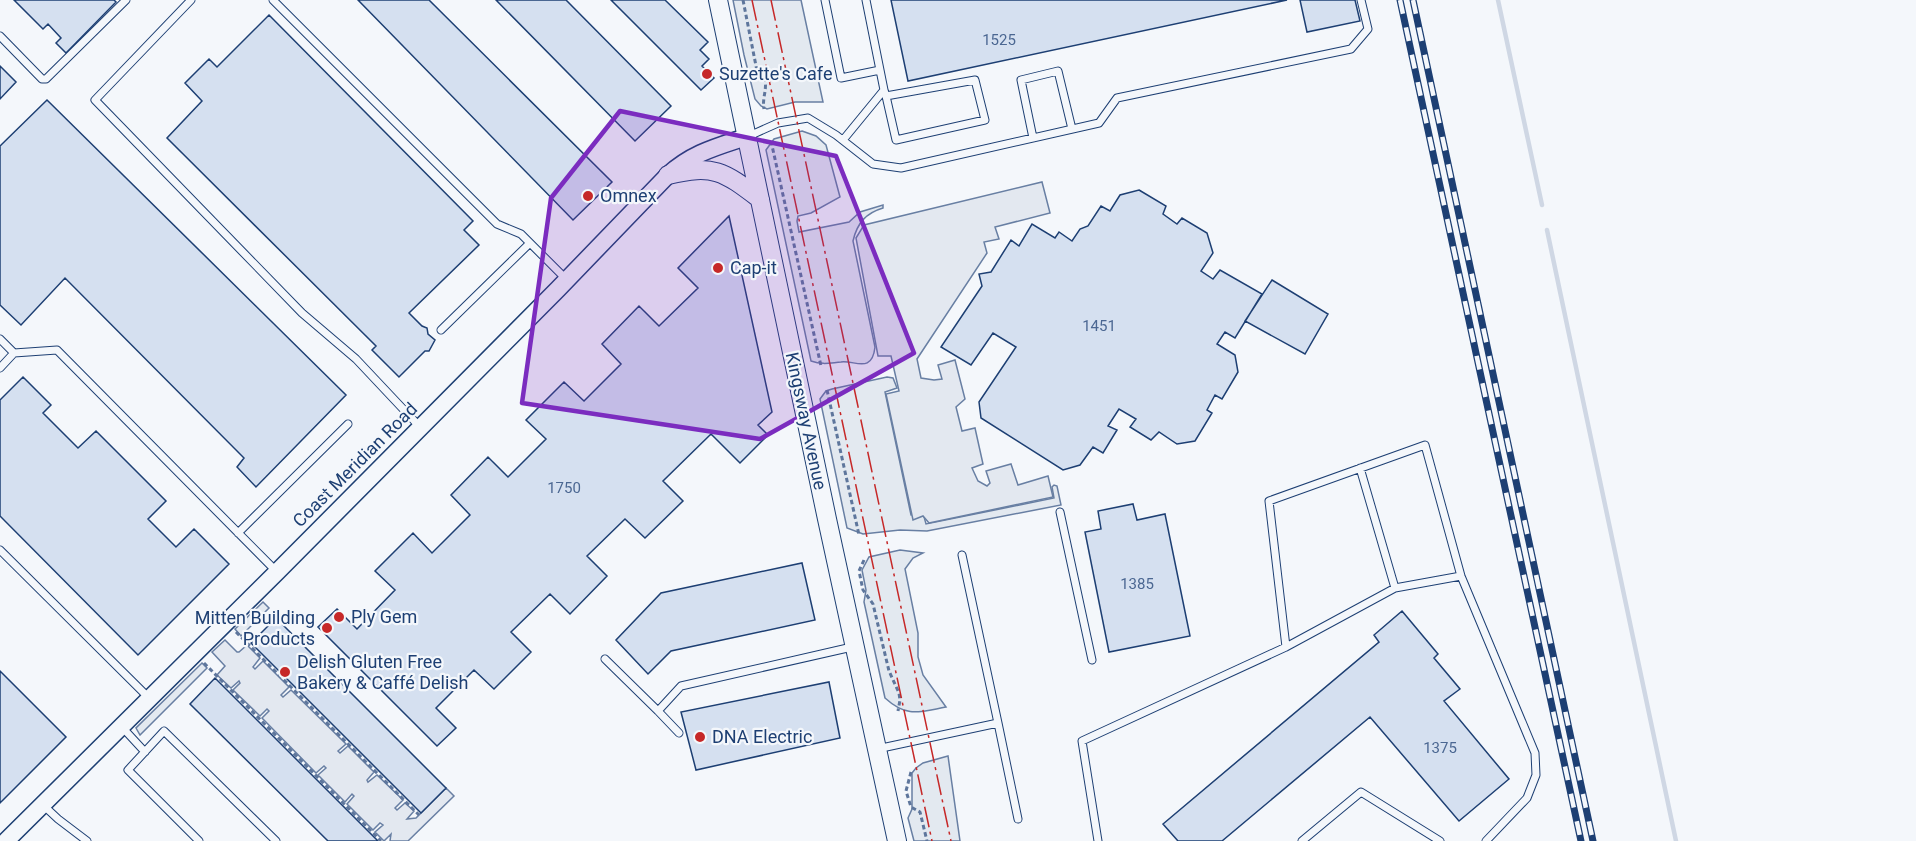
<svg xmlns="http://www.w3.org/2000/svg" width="1916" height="841" viewBox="0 0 1916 841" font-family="Roboto,sans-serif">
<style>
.green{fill:#e3e9f0;stroke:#687fa3;stroke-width:1.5}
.parking{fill:#e3e8f0;stroke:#687fa3;stroke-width:1.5}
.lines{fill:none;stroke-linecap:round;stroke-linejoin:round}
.stream{stroke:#cfd7e4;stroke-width:4.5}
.building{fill:#d5e0f0;stroke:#1d3f73;stroke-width:1.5}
.service-casing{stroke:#1d3f73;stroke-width:9}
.tertiary-casing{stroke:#1d3f73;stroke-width:19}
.secondary-casing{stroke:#1d3f73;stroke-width:20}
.path{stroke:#5e769c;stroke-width:3;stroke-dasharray:4.5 3;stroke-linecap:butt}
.service{stroke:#f4f7fb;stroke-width:7}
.tertiary{stroke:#f4f7fb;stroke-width:16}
.secondary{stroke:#f4f7fb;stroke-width:18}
.rail-casing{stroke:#1d3f73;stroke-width:7}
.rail{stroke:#f4f7fb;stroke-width:4.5;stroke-dasharray:14;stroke-linecap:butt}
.power{stroke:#c62828;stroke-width:1.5;stroke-dasharray:21 4.5 3 4.5;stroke-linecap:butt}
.marked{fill:#7b2cbf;fill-opacity:0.2;stroke:#7b2cbf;stroke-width:4.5;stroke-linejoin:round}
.poi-dot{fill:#c62828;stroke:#f4f7fb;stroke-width:2}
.labels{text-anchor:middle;stroke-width:4.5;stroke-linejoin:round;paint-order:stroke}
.number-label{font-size:15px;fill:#4b6792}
.poi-label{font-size:18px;fill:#1d3f73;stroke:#f4f7fb;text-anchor:start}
.street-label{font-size:18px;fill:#1d3f73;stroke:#f4f7fb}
</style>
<rect width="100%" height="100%" fill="#f4f7fb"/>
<path class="green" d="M733,0h68l22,102h-28l-28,7 -6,-3 -6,-7 -11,-44z
M802,131l14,5 10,9 14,52 -29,16 -13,3 -1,5 2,11 50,-10 11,-10 23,-7v3c-17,5 -26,15 -30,33l22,106c-3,27 -20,13 -34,15 -12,1 -18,3 -30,-1l-45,-211 8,-11z
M887,377l6,1 4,10 -12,4 26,123 12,-2 3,11 128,-26 -2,-11 2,-2 3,1 4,19 -134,26 -27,-1 -37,4 -16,-6 -27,-129 6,-8 6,-2z
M900,550l23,3 -10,5 -8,11 13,64v24l5,18 23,32c-27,5 -39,11 -61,-9l-21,-96 2,-12 -4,-20 7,-13z
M263,602l6,6 -28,28 -6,-7z
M202,663l5,5 -67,67 -4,-7z
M948,756l12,85h-46l-6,-23 4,-9v-36l4,-5 7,-5z"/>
<path class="parking" d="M1042,182l8,31 -55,14 4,12 -15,3 3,11 -70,106 4,19 13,2 8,-1 -4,-14 17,-5 10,39 -9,8 6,24 13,-3 8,36 -11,4 6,13 9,5 3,-3 -4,-12 25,-7 7,21 30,-9 5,21 -124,26 -6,-7 -10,4 -27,-126 13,-3 -8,-35h-13l-22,-118 8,-13z
M225,640l12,12h2l8,-7 13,13 -7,9 2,2 8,-8 26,26 -8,8 2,2 8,-7 55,54 -8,7 2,2 8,-7 26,26 -7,8 1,2 9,-7 26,25 -8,8 2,2 8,-7 9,8 -7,8 9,-1 30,-30 8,8 -46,45h-18l1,-7 -7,7 -9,-9 8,-7 -3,-2 -7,7 -26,-26 7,-8 -2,-2 -7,8 -27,-27 8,-7 -2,-2 -8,7 -54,-55 7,-7 -2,-2 -7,7 -27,-26 7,-7 -1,-2 -8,7 -14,-13 8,-9 -13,-14z"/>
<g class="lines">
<path class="stream" d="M1498,0l44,205
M1547,230l129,611"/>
</g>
<path class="building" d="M14,0h100l2,2 -50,51 -10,-10 5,-5 -13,-14 -5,5z
M358,0h71l183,182 -39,38z
M496,0h70l105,106 -36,35z
M611,0h54l43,42 -8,8 9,9 -7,7 12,12 -13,12z
M891,0h396l-379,81z
M1300,0h55l5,21 -53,11z
M269,15l204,206 -9,9 15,15 -70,68 13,13 5,2 1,6 7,6 -6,11h-4l-26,26 -27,-27 4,-4 -209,-208 35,-37 -17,-18 24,-24 8,8z
M0,66l16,16 -16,17z
M47,100l299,295 -90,92 -19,-20 7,-9 -179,-180 -44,47 -21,-20v-159z
M1139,190l27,16 -3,8 14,10 5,-6 25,15 6,20 -12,18 12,8 7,-9 42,24 -27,44 -10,-6 -8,12 18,11 3,17 -16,27 -7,-4 -8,15 5,3 -17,28 -18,3 -18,-12 -8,8 -21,-13 6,-8 -17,-10 -11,17 9,4 -14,23 -10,-6 -13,18 -17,5 -82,-52 -2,-16 37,-55 -23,-14 -22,32 -30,-18 41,-61 -3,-12 12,-2 20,-32 8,6 13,-22 23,14 4,-6 13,9 8,-12 8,-3 13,-20 9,5 10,-16z
M729,216l43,196 -14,13 10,10 -28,28 -29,-29 -48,47 20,20 -38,37 -20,-19 -38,37 20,20 -37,38 -20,-20 -39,38 20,20 -37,37 -20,-19 -38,38 20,20 -19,18 -119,-119 19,-18 20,20 38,-39 -20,-19 38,-38 19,20 38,-38 -19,-20 37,-38 20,20 38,-38 -20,-19 38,-38 20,19 37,-37 -19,-20 37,-38 20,20 39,-38 -20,-20z
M1272,280l56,34 -23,40 -60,-33z
M23,377l28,28 -8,8 35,35 18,-17 70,70 -18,18 28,28 18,-18 35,35 -91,91 -138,-139v-116z
M1133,504l4,16 28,-6 25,122 -81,16 -24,-120 16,-3 -3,-18z
M802,563l13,57 -144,31 -23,23 -32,-34 45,-47z
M1402,611l36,43 -4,4 26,31 -16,12 65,78 -50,42 -89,-104 -148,124h-44l-15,-17 216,-182 -5,-7z
M276,618l170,170 -25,25 -170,-170z
M0,671l66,66 -66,66z
M215,678l163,163h-50l-138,-137z
M829,682l11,56 -144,32 -15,-58z"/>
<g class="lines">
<defs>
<path id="service" d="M191,0l-96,100 207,213 54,46 64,68
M273,0l224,224 24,10 46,46
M825,0l16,78 39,-8
M0,36l42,43h4l80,-79
M884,90l2,6 10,44 89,-20 -10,-40 -89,16
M749,136l29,-13 30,-5 28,17 37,29 28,4 198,-45 18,-25 234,-49 17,-20 -7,-29
M1033,138l-12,-58 37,-9 14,58
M843,140l41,-50 -18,-90
M441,330l89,-87
M0,339l14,14 -14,15
M14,353l43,-3 220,222
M1360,468l35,120
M1060,512l32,148
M238,533l110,-109
M0,550l149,148
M1286,647l109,-59 66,-12
M605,659l53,52 23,-25 171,-39
M658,711l21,22
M998,723l20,96
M121,726l24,26
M877,749l121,-26 -36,-168
M42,804l16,15 29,22
M199,841l-71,-71 36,-39 112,110
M1098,841l-16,-100 204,-94 -17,-146 156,-56 36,131 74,177 1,22 -9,23 -41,43
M1302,841l59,-49 79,49"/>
<path id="tertiary" d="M6,841l271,-269 281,-283 110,-114c24,-22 48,-28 78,-38"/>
<path id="secondary" d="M718,0l109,519 70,322
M668,175c46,-11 55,-4 92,24"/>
</defs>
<use href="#service" class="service-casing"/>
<use href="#tertiary" class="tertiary-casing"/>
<use href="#secondary" class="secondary-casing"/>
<path class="path" d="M743,0l15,76 7,4c2,11 -3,18 -1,29
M771,141l50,225
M827,390l32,145
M864,560l-5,11 4,19 10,14 16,67 10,22 1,7 -2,11
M236,632l183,183
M204,663l177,178
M911,772l-5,19 5,16 9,5 7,29"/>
<use href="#service" class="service"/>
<use href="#tertiary" class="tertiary"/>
<use href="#secondary" class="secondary"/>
<defs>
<path id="rail" d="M1400,0l181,841
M1413,0l180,841"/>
</defs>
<use href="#rail" class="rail-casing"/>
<use href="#rail" class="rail"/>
<path class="power" d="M752,0l180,841
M771,0l180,841"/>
</g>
<path class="marked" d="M620,111l216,45 78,197 -154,86 -238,-36 29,-205z"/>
<g class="poi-dot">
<circle cx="707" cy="74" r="6"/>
<circle cx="588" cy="196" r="6"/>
<circle cx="718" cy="268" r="6"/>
<circle cx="339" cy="617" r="6"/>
<circle cx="327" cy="628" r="6"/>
<circle cx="285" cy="672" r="6"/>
<circle cx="700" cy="737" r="6"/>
</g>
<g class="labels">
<g class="number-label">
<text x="999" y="45">1525</text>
<text x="1099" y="331">1451</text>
<text x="564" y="493">1750</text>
<text x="1137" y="589">1385</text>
<text x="1440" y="753">1375</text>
</g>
<g class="poi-label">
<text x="719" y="80">Suzette's Cafe</text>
<text x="600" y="202">Omnex</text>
<text x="730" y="274">Cap-it</text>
<text x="351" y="623">Ply Gem</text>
<text x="315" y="624" text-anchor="end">Mitten Building<tspan x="315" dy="21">Products</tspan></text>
<text x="297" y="668">Delish Gluten Free<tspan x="297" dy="21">Bakery &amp; Caffé Delish</tspan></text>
<text x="712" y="743">DNA Electric</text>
</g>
<g class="street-label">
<text transform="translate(806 421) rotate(78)" y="6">Kingsway Avenue</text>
<text transform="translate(355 465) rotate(-45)" y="6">Coast Meridian Road</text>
</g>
</g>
</svg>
